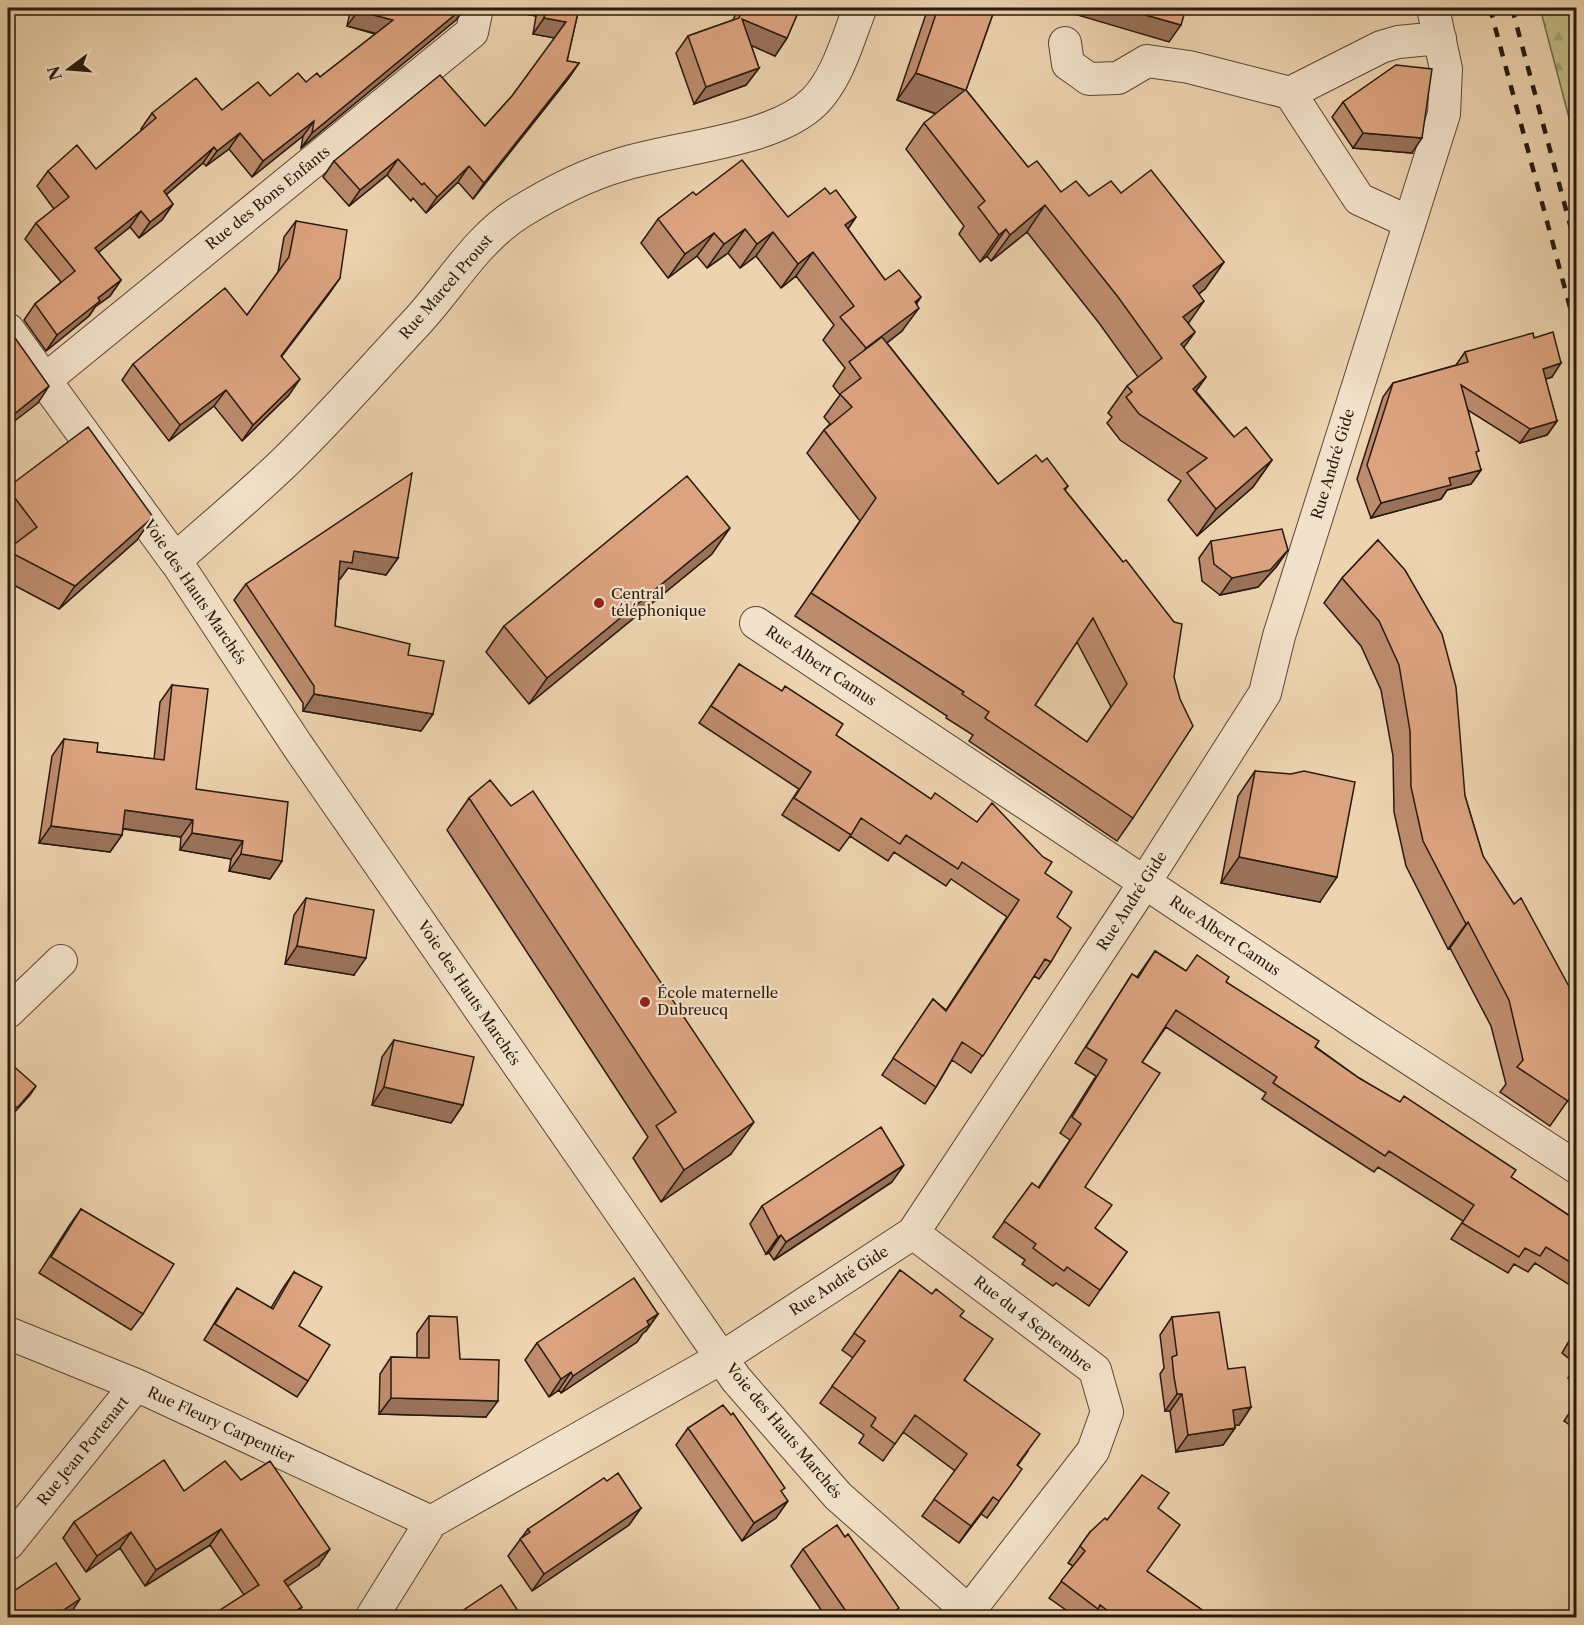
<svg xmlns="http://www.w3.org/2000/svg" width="1584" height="1625" viewBox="0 0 1584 1625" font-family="'Libre Caslon Text',serif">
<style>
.forest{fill:url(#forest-firs);stroke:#746a4a;stroke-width:1.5}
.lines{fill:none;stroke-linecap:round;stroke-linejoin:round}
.minor-casing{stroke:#5a4836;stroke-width:34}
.tertiary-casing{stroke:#5a4836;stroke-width:35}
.minor{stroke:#f3e2cb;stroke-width:32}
.tertiary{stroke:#f3e2cb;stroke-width:33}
.rail{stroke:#291a0e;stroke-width:4.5;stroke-dasharray:10 10;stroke-linecap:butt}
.wall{fill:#bd8c6e;stroke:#291a0e;stroke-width:1.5;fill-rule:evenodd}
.shaded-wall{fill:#9a725a;stroke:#291a0e;stroke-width:1.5}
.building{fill:#dca380;stroke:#291a0e;stroke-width:1.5;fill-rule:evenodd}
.poi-dot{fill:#8f2418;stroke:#f3e2cb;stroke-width:2}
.labels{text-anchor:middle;stroke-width:4.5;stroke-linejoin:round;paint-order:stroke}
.street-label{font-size:15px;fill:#291a0e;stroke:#f3e2cb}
.poi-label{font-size:15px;fill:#291a0e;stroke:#f3e2cb;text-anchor:start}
</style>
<defs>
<pattern id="forest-firs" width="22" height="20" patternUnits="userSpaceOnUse" patternTransform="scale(1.5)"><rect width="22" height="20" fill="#c0ba85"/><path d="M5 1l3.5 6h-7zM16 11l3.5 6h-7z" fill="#a59f72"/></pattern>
</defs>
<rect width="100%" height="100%" fill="#edd3af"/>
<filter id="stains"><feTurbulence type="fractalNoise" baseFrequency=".00333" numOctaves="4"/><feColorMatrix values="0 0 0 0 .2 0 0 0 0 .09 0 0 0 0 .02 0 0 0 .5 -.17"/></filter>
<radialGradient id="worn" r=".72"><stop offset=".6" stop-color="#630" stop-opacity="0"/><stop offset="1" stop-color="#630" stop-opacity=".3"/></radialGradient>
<path class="forest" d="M1540,8h36v136z"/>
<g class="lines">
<defs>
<path id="minor" d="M1065,43l3,21 21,15 29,-1 29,-17 42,6 101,26 69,106 50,23
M1290,93l91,-46 17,-5 42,-4
M45,380l427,-348 5,-24
M175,560l122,185 439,634 102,117 138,122
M756,623l608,406 212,138
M8,1012l53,-51
M913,1233l182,137 12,42 -14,39 -124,160
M8,1333l128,52 295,137
M8,1544l128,-159
M371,1618l60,-96 292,-165 190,-124 221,-334 131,-206 14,-57 165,-522 2,-45 -13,-61"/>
<path id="tertiary" d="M8,330l167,230c38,-34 77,-66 113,-101 44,-43 84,-89 126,-134 36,-38 61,-85 106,-113 31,-19 66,-37 100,-47 55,-18 153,-23 194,-63 24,-24 34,-64 46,-94"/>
</defs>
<use href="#minor" class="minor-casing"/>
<use href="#tertiary" class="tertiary-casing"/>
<use href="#minor" class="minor"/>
<use href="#tertiary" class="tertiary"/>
<path class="rail" d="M1490,8l86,322
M1512,8l64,239"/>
</g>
<path class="wall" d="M351,8h114l-9,12 -155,128 2,-12 -51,41 -23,-28 -23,17 -3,-3 -37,32 7,9 -11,16 -23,18 -9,-11 -32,25 23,28 -11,16 -15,11 -6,9 -43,35 -22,-31 11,-16 26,-22 -36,-43 11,-16 18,-14 -17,-23 11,-15 48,-2 46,-39 -1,-1 11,-16 70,-3 48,-14 50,-19 55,-43 -28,-8z
M495,8h84l-12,53 12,2 -11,16 -95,120 -15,-17 -32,31 -13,-15 -2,3 -24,-26 -38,31 -26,-29 11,-16 151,-35 27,-30 43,-58 -22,-4 3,-18z
M738,8h62l-13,30 -12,18 -24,-11 8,23 -13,17 -52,19 -18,-51 12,-17 45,-16z
M928,8h67l-29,82 62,77 33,25 28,4 32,-3 103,69 -19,27 -6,5 -11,29 7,9 -12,16 23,29 -10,14 38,46 38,23 -19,27 -56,49 -29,-36 13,-19 -61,-41 -13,-17 5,-6 -4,-4 19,-27 11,-9 -39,-54 -72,-91 -36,29 -4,-5 -7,6 -21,-28 5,-8 -58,-77 18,-26 12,-9 -39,-14z
M1343,102l69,51 -59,-5 -21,-31z
M830,194l26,23 -8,12 37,51 32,24 -15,27 -15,12 111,141 44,-22 26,24 -3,4 58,72 10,256 -16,23 -148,-100 4,-6 -27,-17 1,-2 -152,-100 65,-95 -53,-68 17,-23 6,-6 -6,-7 16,-22 -7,-9 12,-18 -22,-28 11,-15 -38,-49 -15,12 -25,-32 -16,12 -12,-15 -21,15 -10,-12 -29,22 -27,-35 17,-24 38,-24 92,22zM1077,642l34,65 -24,35 -52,-37z
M296,221l44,57 -59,78 8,39 -47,46 -28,-35 -45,35 -47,-61 11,-16 114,-49 31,-43 6,-35z
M1534,338l18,39 -7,2 12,42 -10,14 -27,8 -52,-33 8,45 5,15 -10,14 -24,6 -6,9 -70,19 -14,-39 26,-82 10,-14 63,-18 9,-13z
M8,487l129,53 -78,69 -51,-27v-33l7,-6 -7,-10z
M1378,540l87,256 18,60 93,233 -26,37 -50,-34 6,-8 -15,-58 -41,-78 -2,1 -42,-83 -12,-54 -1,-56 -12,-66 -20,-44 -37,-43 18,-25z
M1211,541l77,9 -12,17 -18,20 -38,8 -18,-14 -3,-23z
M712,554l-183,150 -43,-52 18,-26z
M398,558l-12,17 -38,-7 -8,11h-1l-4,47 73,29 25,59 -12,17 -118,-20v-8l-69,-103 12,-16z
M739,664l97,71 95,64 114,74 12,44 -6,45 -12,17 -5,-3 -63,97 -19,-13 -16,27 -11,17 -43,-29 51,-76 13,11 61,-93 -56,-38 -5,7 -52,-34 -6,9 -38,-25 -11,15 -57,-36 17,-26 -100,-66z
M172,685l24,104 86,72 -12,18 -41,-8 2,-12 -51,-9 1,-13 -58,-8 -1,6 -12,17 -71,-9 13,-87 12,-17 33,13 57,7 6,-57z
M1255,771l65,131 -99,-19 17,-87z
M469,798l262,356 -70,48 -28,-44 15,-21 -201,-307z
M306,898l48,77 -69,-11 9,-49z
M1155,951l31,20 40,11 133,96 217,142v69l-41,-26 -7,9 -14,-8 -6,9 -57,-34 12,-18 -85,-54 -4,5 -54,-35 -58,-38 4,-6 -100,-66 -24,35 -57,125 10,41 32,24 -38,54 -33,-23 -3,3 -31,-22 3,-4 -32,-23 39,-54 6,5 32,-48 -10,-7 36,-57 -21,-13 57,-89 5,3z
M394,1040l69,65 -12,18 -79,-18 10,-48z
M892,1182l-118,78 -5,-7 -3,1 -16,-30 12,-18z
M81,1209l62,105 -12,16 -92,-57 30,-47z
M900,1270l60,46 5,64 63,71 -10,14 -20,38 -11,15 -6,-4 -22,29 -37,-27 33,-45 -52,-39 -20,29 -24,-18 5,-8 -44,-32 33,-45 -11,-8z
M294,1272l5,54 9,55 -11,16 -93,-57 22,-36 11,-16 34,20 12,-20z
M658,1314l-12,17 -3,2 -6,9 -76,51 -2,-3 -10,7 -24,-37 12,-17z
M429,1316l31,43 26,58 -107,-3 1,-40 11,-17 26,1v-25z
M1172,1317l56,52 23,38 -12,18h-4v3l-12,17 -47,7 -6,-41h-5l-5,-37 4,-6 -4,-33z
M1576,1329v35l-14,-11z
M1576,1365v18l-8,-5z
M1576,1403v26l-12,-8z
M688,1428l88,90 -34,23 -66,-96z
M1576,1435v13l-5,-4z
M241,1480l78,85 -32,21 -43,9 -34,-50 -65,41 -25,-38 -34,24 -23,-34 11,-16 110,-31z
M641,1508l-12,17 -97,66 -24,-35 20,-27z
M1158,1508l-11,63 65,46h-136l-27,-19 24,-32 -5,-3 22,-31 17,-12z
M803,1549l93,63 4,5h-74l-35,-51z"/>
<path class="shaded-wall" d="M463,8h2l-9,12 -155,128 11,-15z
M495,8h47l-6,8z
M1058,8h63l60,17 -12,17 -112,-33z
M358,11l35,9 -11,15 -35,-9z
M544,18l22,4 -11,16 -22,-4z
M742,19l45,19 -12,18 -45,-20z
M579,63l-11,16 -95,120 11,-16z
M759,68l-13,17 -52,19 12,-17z
M916,73l49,17 -19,27 -49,-17z
M314,121l-11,15 -51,41 11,-16z
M240,133l-11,16 -23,17 11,-15z
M1363,133l59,5 -10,15 -59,-5z
M214,147l-11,16 -50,43 11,-15z
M398,159l-11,16 -38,31 11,-16z
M469,166l-11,16 -32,31 11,-16z
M173,204l-11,16 -23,18 11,-16z
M1045,205l-18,27 -36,29 19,-26z
M141,211l-11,16 -46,37 11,-16z
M856,217l-16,23 5,-15z
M745,229l-17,24 -21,15 17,-24z
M1006,229l-19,27 -7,6 19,-27z
M773,232l-17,24 -16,12 17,-24z
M714,233l-17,23 -29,22 17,-24z
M813,252l-17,24 -15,12 17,-24z
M1224,262l-19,27 -31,24 19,-27z
M340,278l-11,16 -59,78 11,-16z
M121,280l-11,16 -15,11 -6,9 -43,35 11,-16 41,-37z
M921,297l-12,18 10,-7 -17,23 -48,37 -1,-1 13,-19z
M1204,301l-19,27 -2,-11z
M1195,332l-19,26 5,-14z
M1561,363l-9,14 -19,6 10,-14z
M1206,377l-19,26 6,-14z
M300,379l-11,16 -47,46 11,-16z
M49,386l-11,17 -30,23v-7z
M226,390l-12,16 -45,35 11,-16z
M1557,421l-10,14 -27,8 10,-14z
M1272,460l-19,27 -56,49 19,-27z
M1481,470l-10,14 -24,6 -6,9 -70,19 10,-15 68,-25z
M153,517l-16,23 -78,69 16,-23z
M730,528l-18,26 -183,150 18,-26z
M1288,550l-12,17 -18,20 -38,8 12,-17z
M354,551l44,7 -12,17 -38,-7 -8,11 -12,-1 12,-17z
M314,694l119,20 -12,17 -118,-20z
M125,810l68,10 -12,17 -68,-10z
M51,826l71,9 -12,17 -71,-9z
M192,833l51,8 -12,18 -51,-9z
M241,854l41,7 -12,18 -41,-8z
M1239,857l98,20 -17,25 -99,-19z
M1468,922l-18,26 -2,1 18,-25z
M297,946l69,12 -12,17 -69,-11z
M36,1086l-6,9 -18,20h-4v-8z
M384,1087l79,18 -12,18 -79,-18z
M754,1122l-23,32 -70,48 23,-32z
M904,1165l-12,17 -118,78 12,-18z
M781,1235l-12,18 -3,1 12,-17z
M658,1314l-12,17 -3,2 -6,9 -76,51 12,-17 74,-55z
M571,1372l-12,18 -10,7 12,-18z
M1177,1394h5l-12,17h-5z
M391,1398l107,3 -12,16 -107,-3z
M1251,1407l-12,18 -18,2 12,-17z
M1235,1428l-12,17 -47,7 12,-17z
M993,1497l-12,17 -22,29 12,-17z
M788,1501l-12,17 -34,23 12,-18z
M641,1508l-12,17 -97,66 12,-17z
M221,1529l-11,16 -65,41 11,-16z
M131,1532l-11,16 -34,24 11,-16z
M330,1549l-11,16 -47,32 12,-16z
M80,1599l-11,17 -3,1h-13z
M302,1607l-8,10h-8z"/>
<path class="building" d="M358,8h105l-151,125 2,-12 -51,40 -23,-28 -23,18 -3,-4 -50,44 9,13 -23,18 -9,-11 -46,37 26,32 -23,18 2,3 -43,34 -22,-31 40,-33 -39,-48 33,-26 -21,-26 29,-26 19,24 60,-51 -4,-5 44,-35 26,32 36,-28 12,14 28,-23 8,9 11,-9 3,4 73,-57 -35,-9z
M546,8h33l-12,53 12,2 -95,120 -15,-17 -32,31 -13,-14 -2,2 -24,-26 -38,31 -26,-29 106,-86 45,51 27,-30 54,-74 -22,-4z
M743,8h57l-13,30 -45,-19 17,49 -53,19 -18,-51 51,-18z
M938,8h57l-29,82 62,77 9,-6 24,31 15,-11 13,15 22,-15 10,12 30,-23 73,92 -31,24 11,15 -21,16 12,15 -14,12 25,33 -13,12 41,48 12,-10 26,33 -56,49 -29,-36 20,-15 -68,-44 -13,-17 6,-5 -5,-6 35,-28 -44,-61 -73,-92 -35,30 -4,-6 -7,6 -21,-28 7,-6 -61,-78 41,-33 -49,-17z
M1121,8h65l-5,17z
M1396,65l36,4 -10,69 -59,-5 -20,-31z
M742,160l46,57 37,-29 5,6 6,-4 20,27 -11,8 40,55 14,-10 22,27 -6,5 4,6 -53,40 -26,-31 14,-11 -41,-54 -15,12 -25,-32 -16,12 -12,-15 -21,15 -10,-11 -29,21 -27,-35 35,-27 3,3z
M296,221l51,9 -7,48 -59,78 19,23 -47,46 -27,-35 -46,35 -47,-61 92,-76 22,27 42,-58z
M8,328l41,58 -41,33z
M1553,332l8,31 -18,6 14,52 -27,8 -69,-44 18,66 -3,1 5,18 -32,8 2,7 -70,18 -14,-38 26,-82 75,-21 -3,-10 68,-19 1,5z
M882,337l116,147 38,-29 6,7 5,-4 21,28 -4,3 59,73 3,-2 48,62 8,2 -8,53 6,22 13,27 -60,92 -148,-100 4,-6 -27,-18 2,-2 -153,-99 65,-95 -52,-68 28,-23 -12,-13 21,-16 -12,-16zM1093,618l34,66 -40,58 -52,-37z
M88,427l65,90 -78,69 -67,-35v-2l29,-22 -29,-38v-2z
M412,473l-14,85 -44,-7 -2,12 -12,-2 -5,65 75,18 -2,11 36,6 -11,53 -119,-20v-8l-68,-102z
M687,476l43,52 -183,150 -43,-52z
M1282,529l6,21 -18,20 -38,8 -18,-14 -3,-23z
M1378,540l27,30 37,64 14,53 9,109 18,60 31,48 7,-6 51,94 4,55v42l-8,12 -51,-34 6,-7 -14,-60 -41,-78 -2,2 -43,-83 -12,-54 -1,-56 -11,-66 -20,-44 -37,-43z
M739,664l43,27 3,-5 58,38 -7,11 95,64 4,-6 42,29 15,-19 51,54 9,5 -7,11 27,19 -15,25 14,11 -20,34 -6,-3 -62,97 -21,-14 -26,45 -43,-29 40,-59 13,12 73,-111 -57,-38 -4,7 -52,-34 -6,9 -39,-26 -10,17 -57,-37 17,-26 -100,-66z
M172,685l36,4 -12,100 92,13 -6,59 -41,-7 2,-13 -51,-8 1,-13 -68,-10 -3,25 -71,-9 13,-87 34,4 -1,9 67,8z
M1255,771l36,3 13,-3 51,11 -18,95 -98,-20z
M490,780l21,26 22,-15 221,331 -70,48 -28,-44 20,-14 -207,-314z
M306,898l68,12 -8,48 -69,-12z
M8,908l4,7 -4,3z
M1155,951l31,20 11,-16 32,22 -3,5 93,59 -4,6 44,31 41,24 4,-6 112,74 -5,7 65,43v46l-30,-19 -6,9 -15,-8 -6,9 -57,-34 12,-18 -85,-54 -4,5 -54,-35 -58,-38 4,-6 -101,-67 -34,52 18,11 -75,114 27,18 -17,23 32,24 -27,38 -33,-23 -3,4 -31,-23 3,-4 -32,-23 28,-38 7,5 42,-64 -9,-7 35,-57 -21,-13 46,-73 6,4z
M394,1040l80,17 -11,48 -79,-18z
M10,1063l26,23 -18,21h-10v-42z
M881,1127l23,38 -118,77 -5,-7 -3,2 -16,-31z
M81,1209l93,55 -31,50 -92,-57z
M900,1270l32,24 4,-5 28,22 -4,5 33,23 -29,41 76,54 -23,31 5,4 -12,17 -11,15 -6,-4 -22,29 -37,-27 33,-45 -52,-39 -20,29 -24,-18 5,-8 -44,-32 33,-45 -11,-8z
M294,1272l28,15 -23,39 31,19 -22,36 -93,-57 22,-36 36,21z
M634,1278l24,36 -11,7 2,4 -76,51 -2,-4 -10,7 -24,-36z
M1219,1312l9,57 17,-2 6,40 -18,3 2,18 -47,7 -6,-41h-5l-3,-17 -2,-20 5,-2 -5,-38z
M429,1316l28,1 3,42 39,1 -1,41 -107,-3v-41l38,1z
M1576,1331v9l-3,-3z
M723,1405l8,10 2,-2 52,75 -4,3 7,10 -34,22 -66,-95z
M164,1460l20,31 41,-30 16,19 29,-19 60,88 -46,32 18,26 -16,10h-77l50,-32 -38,-56 -65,41 -25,-38 -34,24 -23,-34z
M618,1473l23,35 -97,66 -24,-35 10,-7 -2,-3 76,-51 3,3z
M1142,1475l27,18 -11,15 22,17 -33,46 65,46h-96l-16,-12 -2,4 -37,-28 24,-30 -5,-5 10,-14 15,-14 2,2z
M837,1525l8,12 3,-3 51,74 -4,3 5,6h-50l-47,-68z
M56,1563l24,36 -27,18h-45v-22z
M501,1585l21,32h-69z"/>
<g class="poi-dot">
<circle cx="599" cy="603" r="6"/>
<circle cx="645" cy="1002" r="6"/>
</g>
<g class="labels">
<g class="street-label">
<text transform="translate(268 198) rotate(-39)" y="5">Rue des Bons Enfants</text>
<text transform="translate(446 287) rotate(-49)" y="5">Rue Marcel Proust</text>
<text transform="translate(1333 464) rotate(-73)" y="5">Rue André Gide</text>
<text transform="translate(195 592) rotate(56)" y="5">Voie des Hauts Marchés</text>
<text transform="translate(821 666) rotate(34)" y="5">Rue Albert Camus</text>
<text transform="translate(1132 901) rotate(-57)" y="5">Rue André Gide</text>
<text transform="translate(1225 936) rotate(34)" y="5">Rue Albert Camus</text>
<text transform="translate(469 993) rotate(56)" y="5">Voie des Hauts Marchés</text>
<text transform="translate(839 1281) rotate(-33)" y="5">Rue André Gide</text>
<text transform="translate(1033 1324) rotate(38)" y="5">Rue du 4 Septembre</text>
<text transform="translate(221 1425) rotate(25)" y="5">Rue Fleury Carpentier</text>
<text transform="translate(784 1431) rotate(50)" y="5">Voie des Hauts Marchés</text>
<text transform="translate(83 1451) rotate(-51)" y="5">Rue Jean Portenart</text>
</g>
<g class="poi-label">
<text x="611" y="599">Central<tspan x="611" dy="17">téléphonique</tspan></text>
<text x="657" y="998">École maternelle<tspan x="657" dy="17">Dubreucq</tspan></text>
</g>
</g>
<rect width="1584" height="1625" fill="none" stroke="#edd3af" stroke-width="30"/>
<rect x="9" y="9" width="1566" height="1607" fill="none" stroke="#291a0e" stroke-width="3"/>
<rect x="15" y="15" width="1554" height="1595" fill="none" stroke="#291a0e" stroke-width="1.5"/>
<g transform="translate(69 69) rotate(254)" stroke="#f3e2cb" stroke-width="4.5" paint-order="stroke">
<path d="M0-4.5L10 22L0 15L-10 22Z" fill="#291a0e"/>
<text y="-9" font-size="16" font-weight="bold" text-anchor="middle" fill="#291a0e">N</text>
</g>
<rect width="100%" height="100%" filter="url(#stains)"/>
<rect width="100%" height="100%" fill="url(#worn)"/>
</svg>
